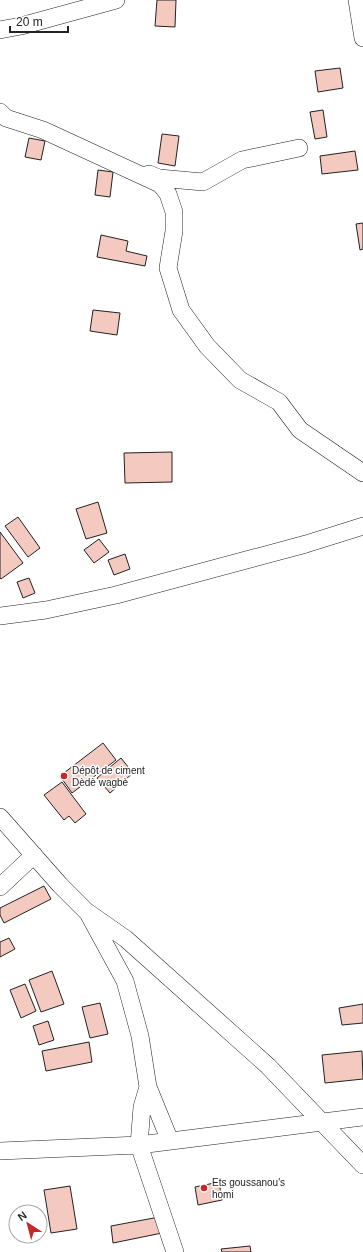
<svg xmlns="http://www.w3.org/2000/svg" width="363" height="1252" viewBox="0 0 363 1252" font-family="Helvetica,sans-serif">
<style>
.building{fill:#f3c9c0;stroke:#222}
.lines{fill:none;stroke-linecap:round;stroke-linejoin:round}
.street-casing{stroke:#222;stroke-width:18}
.street{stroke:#fff;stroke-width:17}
.poi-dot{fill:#c62828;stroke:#fff;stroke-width:1.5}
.labels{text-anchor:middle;stroke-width:3;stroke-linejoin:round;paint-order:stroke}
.poi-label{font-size:10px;fill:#222;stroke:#fff;text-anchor:start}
</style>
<rect width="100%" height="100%" fill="#fff"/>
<path class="building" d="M157,0h19l-1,27 -20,-1z
M340,68l3,20 -25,4 -3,-21z
M323,110l4,27 -12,2 -5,-27z
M162,134l17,2 -4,30 -17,-3z
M29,138l16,3 -4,19 -16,-3z
M355,151l3,19 -36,4 -2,-18z
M98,170l15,2 -3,25 -15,-2z
M363,223v26l-3,1 -4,-26z
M101,235l27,6 -2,10 21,5 -2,10 -48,-9z
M93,310l27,3 -3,22 -27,-4z
M172,452v30l-47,1 -1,-30z
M98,502l9,31 -21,6 -10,-30z
M18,517l22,31 -12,9 -23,-31z
M0,532l23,31 -22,16 -1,-1z
M99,539l10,13 -15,11 -10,-13z
M125,554l5,15 -16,6 -6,-15z
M29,578l6,15 -12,5 -6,-16z
M103,743l13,17 -44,33 -12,-17z
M121,758l12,15 -23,20 -13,-15z
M62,782l24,32 -11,9 -6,-7 -5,4 -20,-25z
M44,886l7,13 -47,24 -4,-8v-7z
M9,938l6,11 -15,8v-15z
M52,971l12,33 -23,8 -12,-32z
M25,984l11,27 -15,7 -11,-28z
M100,1003l8,31 -18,4 -8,-31z
M363,1004v19l-21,2 -3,-17z
M48,1021l6,19 -15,5 -6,-19z
M89,1042l3,20 -46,9 -4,-20z
M362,1051l1,28 -38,4 -3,-28z
M219,1182l3,18 -24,5 -3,-18z
M70,1186l7,43 -26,4 -7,-43z
M159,1217l3,16 -49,10 -2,-17z
M250,1246l1,6h-29l-1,-3z"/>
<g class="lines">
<defs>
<path id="street" d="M357,0l6,38
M0,30l21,-4 95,-26
M0,112l6,6 37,12 117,54 8,10 6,18v19l-6,37 13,42 26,36 33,34 39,22 21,28 63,43
M149,174l10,4 44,4 39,-22 57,-12
M0,616l46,-6 70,-15 190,-51 57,-18
M0,817l60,68 26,26 40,28 142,127 95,99
M0,887l34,-32
M89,915l36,66 15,55 8,51 -6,20 -3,38 36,107
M148,1087l22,54
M0,1151l139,-6 224,-28"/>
</defs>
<use href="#street" class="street-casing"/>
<use href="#street" class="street"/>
</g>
<g class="poi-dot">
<circle cx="64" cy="776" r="4"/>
<circle cx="204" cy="1188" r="4"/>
</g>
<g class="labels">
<g class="poi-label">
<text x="72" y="774">Dépôt de ciment<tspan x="72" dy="12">Dèdè wagbè</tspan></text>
<text x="212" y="1186">Ets goussanou's<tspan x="212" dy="12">homi</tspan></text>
</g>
</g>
<g transform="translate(28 1224) rotate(324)"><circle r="19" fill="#ffffff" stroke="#a7a7a7"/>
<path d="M0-3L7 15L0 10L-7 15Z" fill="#c62828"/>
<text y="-6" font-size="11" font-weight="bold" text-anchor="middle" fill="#222222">N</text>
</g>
<path d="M10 26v6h58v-6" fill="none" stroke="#222222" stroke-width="2"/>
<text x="16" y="26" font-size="12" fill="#222222" stroke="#ffffff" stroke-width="3" paint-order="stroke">20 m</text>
</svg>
